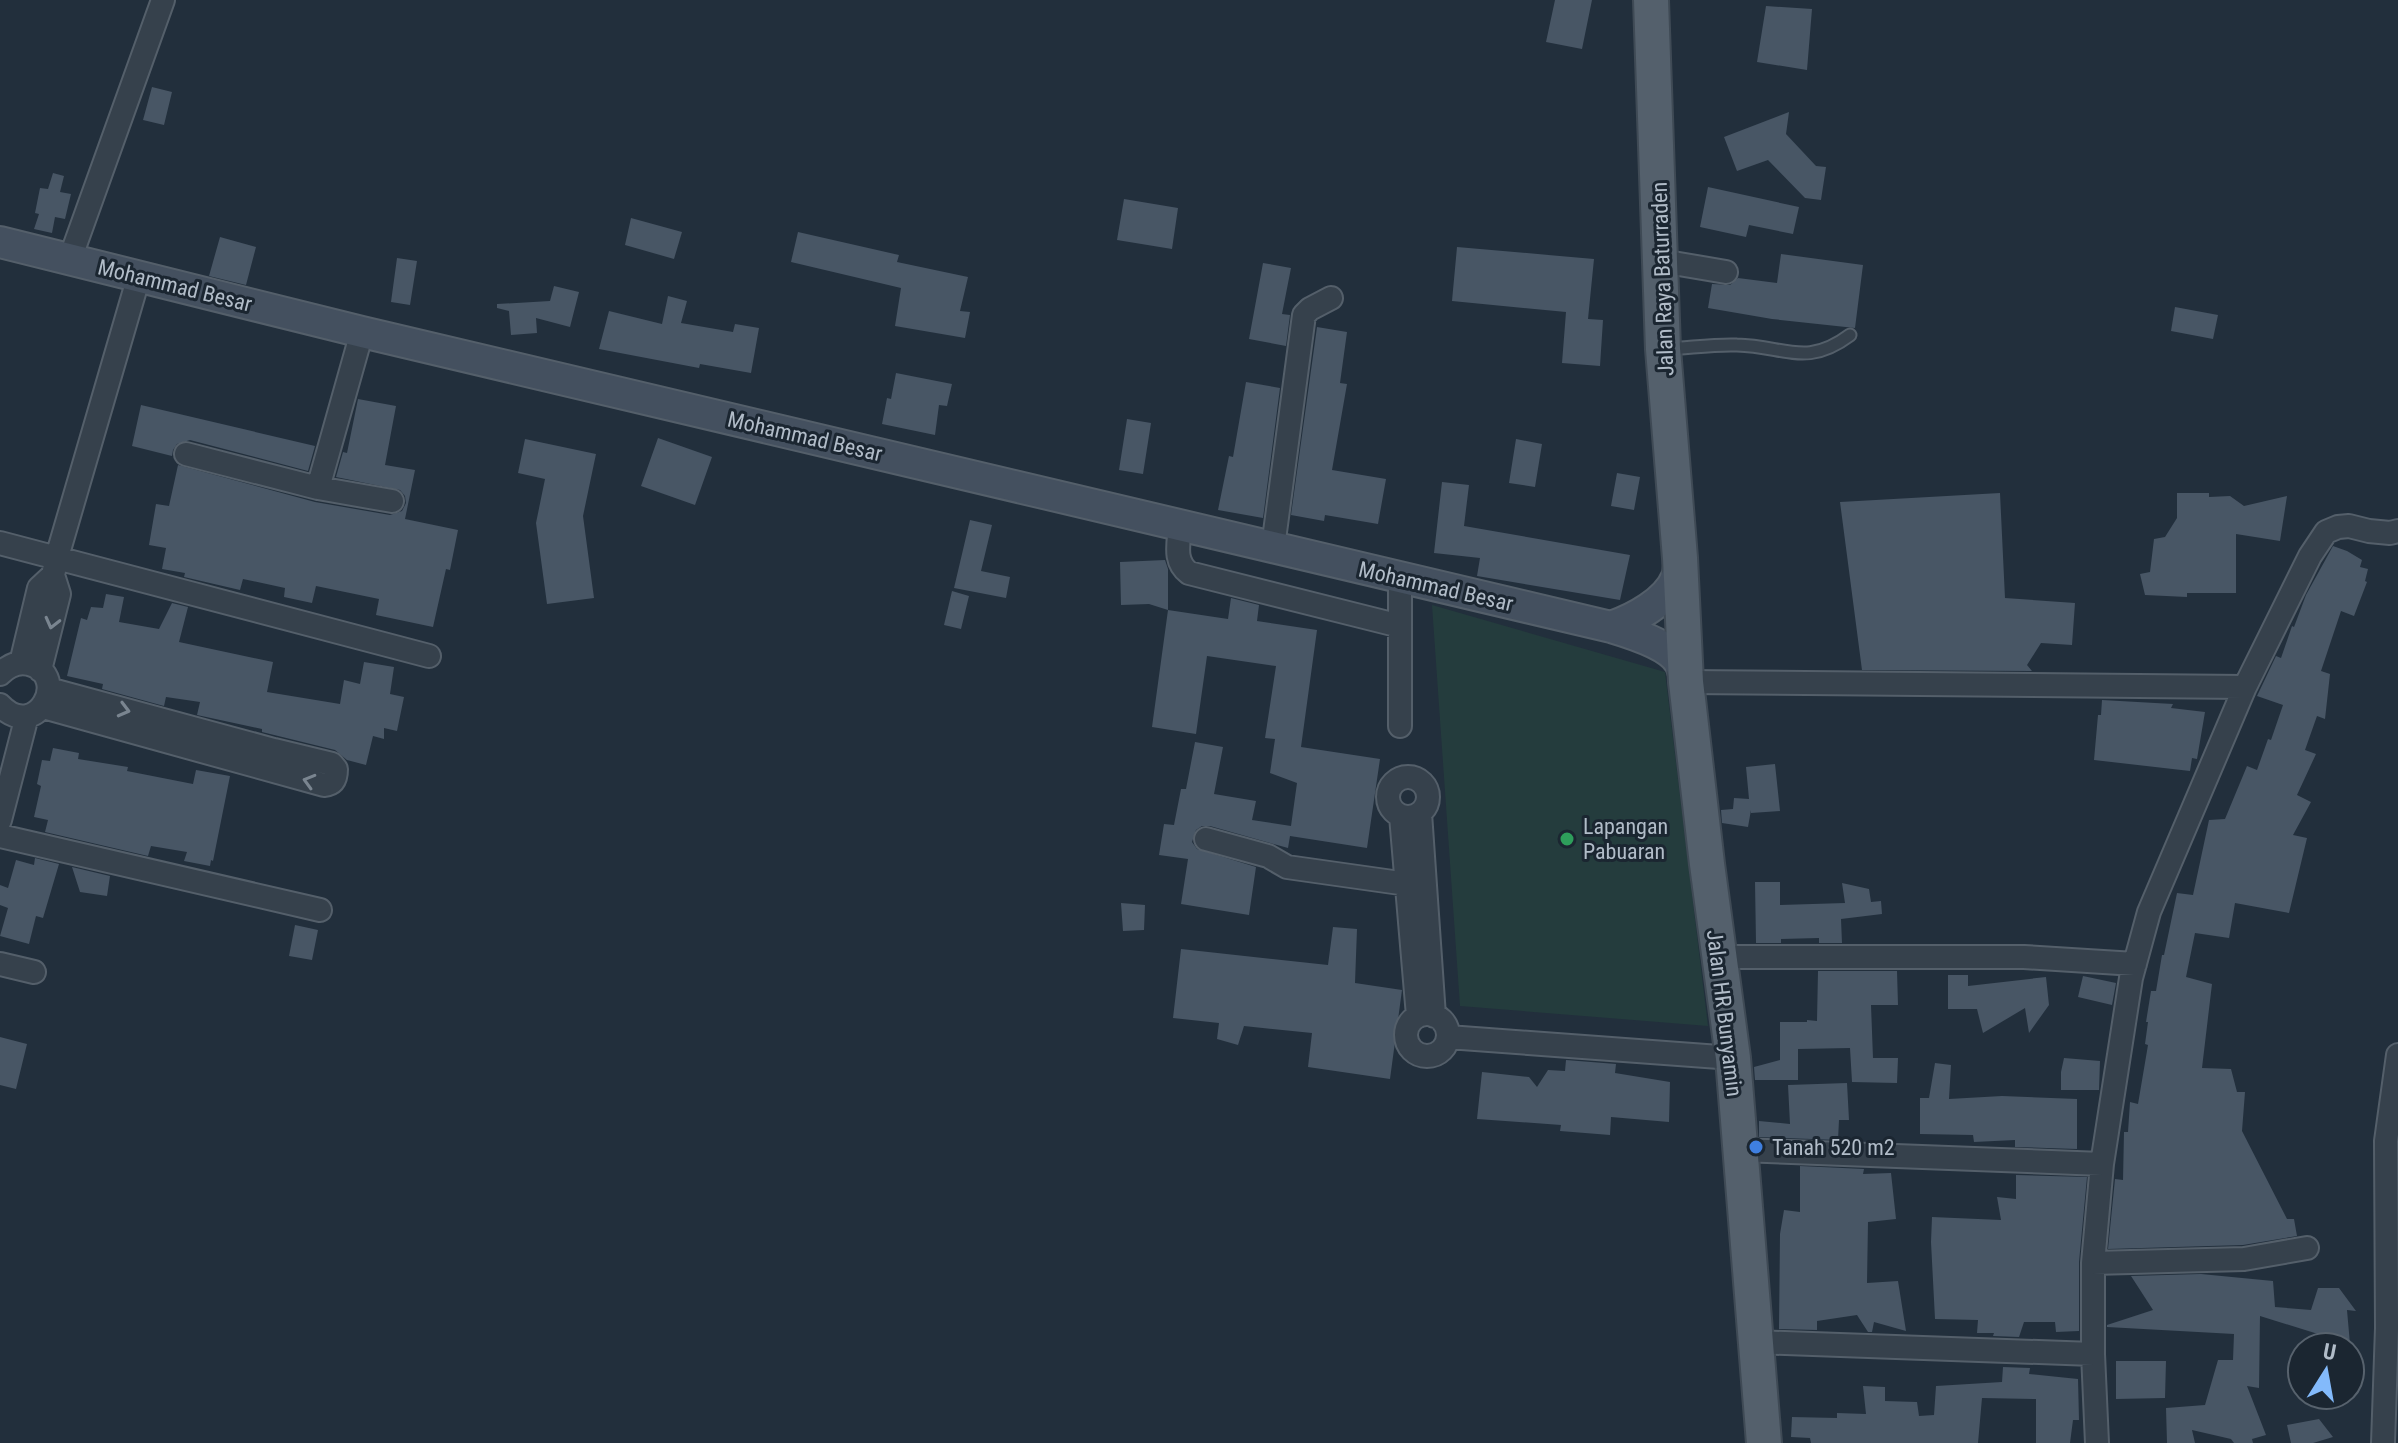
<svg xmlns="http://www.w3.org/2000/svg" width="2398" height="1443" viewBox="0 0 2398 1443" font-family="'Roboto Condensed',sans-serif">
<style>
.garden{fill:#243c3d}
.building{fill:#485665}
.lines{fill:none;stroke-linecap:round;stroke-linejoin:round}
.lane-casing{stroke:#545f6a;stroke-width:15}
.street-casing{stroke:#545f6a;stroke-width:26}
.secondary-casing{stroke:#545f6a;stroke-width:34}
.primary-casing{stroke:#3f4a55;stroke-width:38}
.lane{stroke:#36414c;stroke-width:11}
.street{stroke:#36414c;stroke-width:22}
.secondary{stroke:#44505f;stroke-width:30}
.primary{stroke:#54606c;stroke-width:34}
.oneway{stroke:#7a8590}
.leisure-dot{fill:#2e9e5b;stroke:#1b2631;stroke-width:3}
.shop-dot{fill:#3f7fe0;stroke:#1b2631;stroke-width:3}
.labels{text-anchor:middle;stroke-width:6;stroke-linejoin:round;paint-order:stroke}
.street-label{font-size:22px;fill:#b1bcc8;stroke:#1b2631}
.poi-label{font-size:22px;fill:#b1bcc8;stroke:#1b2631;text-anchor:start}
</style>
<rect width="100%" height="100%" fill="#222f3c"/>
<path class="garden" d="M1432,605l233,67 43,354 -248,-20z"/>
<path class="building" d="M1555,0h37l-10,49 -36,-7z
M1766,6l46,3 -5,61 -50,-8z
M152,87l20,5 -8,33 -21,-5z
M1789,112l-3,22 30,32 10,1 -5,33 -16,-2 -37,-38 -31,11 -13,-34z
M53,173l11,3 -4,16 11,2 -6,25 -10,-2 -3,16 -18,-4 5,-15 -4,-1 5,-25 8,1z
M1708,187l91,20 -6,27 -44,-9 -3,12 -46,-10z
M1124,199l54,9 -6,41 -55,-9z
M631,218l51,14 -8,27 -49,-14z
M798,232l101,23 -2,7 71,15 -8,34 10,1 -5,26 -70,-12 6,-38 -110,-26z
M220,237l36,10 -10,38 -37,-9z
M1457,247l137,12 -6,60 15,1 -3,46 -38,-3 4,-51 -114,-11z
M1781,254l82,11 -8,63 -83,-9 -64,-11 4,-24 18,1 8,-7 39,5z
M397,258l20,3 -7,44 -19,-3z
M1263,263l28,5 -9,46 8,1 -4,31 -37,-7z
M554,286l25,6 -9,35 -34,-9 1,15 -26,2 -2,-24 -12,-3v-4l53,-3z
M668,296l19,5 -6,22 52,9 2,-8 24,4 -8,45 -51,-9 -1,4 -100,-19 10,-38 53,13z
M2175,307l43,8 -5,24 -42,-8z
M1317,327l30,5 -7,51 7,1 -15,86 54,9 -8,45 -53,-9 -1,6 -33,-6z
M896,373l56,11 -5,22 -8,-1 -4,30 -53,-11 5,-26 4,1z
M1246,382l34,6 -17,130 -45,-8 11,-54 4,1z
M358,399l38,7 -11,59 30,5 -10,49 53,11 -8,40 -4,-1 -13,58 -57,-12 3,-16 -63,-13 -4,17 -28,-6 1,-9 -42,-9 -3,11 -56,-13 1,-4 -23,-4 4,-21 -17,-3 7,-41 13,2 9,-41 137,37 75,13 12,-4 4,-8 -1,-7 -5,-6 -64,-13 7,-25 4,1z
M141,405l174,41 -7,25 -118,-31 -13,4 -4,6 -1,6 -40,-10z
M1127,419l24,4 -8,51 -24,-4z
M658,438l54,19 -17,48 -54,-19z
M525,439l71,15 -13,62 11,82 -47,6 -11,-81 9,-44 -27,-6z
M1516,439l26,5 -7,43 -26,-4z
M1617,473l23,4 -6,33 -23,-4z
M1442,482l27,3 -5,41 166,29 -10,45 -143,-24 3,-18 -46,-5z
M2000,493l5,105 70,5 -3,42 -31,-2 -14,22 5,6 -170,-1 -22,-168z
M2177,493h32v4l21,-1 14,10 43,-10 -7,45 -44,-7v59h-49v4l-42,-2 -5,-21 10,-2 4,-33 11,-2 12,-19z
M970,520l22,5 -11,46 29,6 -4,21 -52,-10z
M2333,546l14,5 15,9 -2,7 8,2 -3,12 2,1 -13,34 -13,-5 -20,60 9,3 -5,45 -8,-3 -12,34 11,4 -19,41 14,7 -18,33 14,3 -18,75 -54,-10 -6,35 -34,-5 -9,44 26,7 -10,84 29,1 6,23h8l-3,39 45,88h7l3,17 -54,9 -135,4 7,-70 8,1 1,-48h4l2,-30 8,2 10,-59 -3,-1 3,-22h-2l5,-31h5l6,-36h2l13,-62 16,2 16,-75 16,-1 22,-53 10,4 11,-31 3,1 12,-35 -26,-9 19,-40 5,2 11,-32 2,1 12,-32z
M1165,560l3,9v41l-19,-6 -28,1 -1,-43z
M952,591l17,5 -8,33 -17,-4z
M106,594l18,3 -5,25 40,7 13,-26 16,4 -9,35 94,20 -6,30 73,12 4,-24 16,4 4,-22 30,5 -4,27 14,3 -7,34 -13,-3v11l-11,-3 -7,29 -19,-5 -12,-10 -73,-18v-3l-65,-14 3,-13 -34,-5 -2,9 -62,-17 1,-5 -36,-8 14,-58 6,2 4,-13 12,1z
M1231,598l28,7 -2,16 60,9 -16,117 79,12 -13,89 -77,-12 -2,12 -78,-22h-8l-6,4 -4,12 5,7 59,18 -7,48 -68,-11 7,-45 -29,-4 5,-31 10,1 7,-36h5l9,-47 28,5 -9,47 42,7 -4,19 39,6 6,-43 -27,-10 5,-34 -10,-1 11,-72 -69,-10 -11,78 -44,-7 16,-117 60,9z
M2102,700l71,4 -2,4 34,4 -8,47 -5,-1 -2,13 -96,-11 4,-45h3z
M53,748l26,5 -1,6 50,8 -1,4 66,13 3,-14 34,6 -17,85 -2,-1 -1,6 -26,-5 3,-9 -36,-6 -3,10 -103,-24 3,-12 -14,-3 7,-31 -4,-2 5,-24 8,1z
M1775,764l5,47 -29,2v-3l-3,17 -26,-4 -1,-13 12,-1 1,-11 15,1 -3,-32z
M35,858l24,6 -16,54 -7,-2 -7,28 -29,-8 8,-28 -8,-3v-20l8,3 8,-28 18,5z
M72,867l38,9 -3,20 -27,-4z
M1755,882h25v23l65,-2 -3,-20 27,6 2,13 10,-1 1,13 -41,5 1,24h-23v-5l-38,1v4h-25z
M1121,903l24,2 -1,25 -21,1z
M295,925l23,5 -6,30 -23,-4z
M1333,927l24,2 -2,54 47,7 -12,89 -82,-12 4,-34 -68,-7 -6,19 -21,-6 2,-16 -46,-5 8,-69 147,16z
M1818,971h79l1,34h-27l2,53h25l-1,25 -45,-1 -2,-34 -52,1v31h-43l-1,-13 26,-7v-38h27v-2l10,1z
M1948,975h20v11l78,-9 3,28 -20,28 -4,-25 -42,25 -6,-24h-29z
M2083,976l33,7 -4,22 -34,-8z
M0,1037l27,7 -11,45 -16,-4z
M2064,1058l36,3 -1,29h-38v-18z
M1566,1060l50,4 -1,9 55,9 -1,40 -58,-5 -1,18 -50,-4 1,-6 -84,-6 5,-47 47,5 8,10 11,-17 17,1z
M1935,1063l16,2 -2,34 53,-3 75,3v50l-62,-2v-7l-41,2 -1,-7 -53,-1v-36h9z
M1847,1083l2,37h-10l-1,20 -79,-3v-16l31,3 -2,-39z
M1800,1166l64,3 -1,5 28,-1 5,46 -28,3 -1,61 31,-2 8,50 -32,-9 -2,10h-4l-11,-17 -40,6v9l-38,-1 1,-95 4,-24 16,2z
M2016,1175l71,2 -8,85v69l-23,1 -1,-10h-31l-5,15 -26,-1 1,-3h-17l1,-13 -43,-1 -4,-77 1,-25 69,3 -4,-23 19,2z
M2201,1274l72,7 2,26 36,3 7,-22h21l17,23 -9,-1 3,34 -90,-28 -1,72 -12,-2 19,49 -14,4 1,4h-19l-3,-4 -39,-9 3,13h-28l-1,-35 39,-3 13,-45h15l1,-26 -127,-7v-2l46,-15 -22,-34z
M2116,1361h50l-1,37 -49,1z
M2003,1367l27,1 -1,6 49,5 1,41h-6l-3,23h-34v-44l-54,-1 -4,45h-167l-1,-5 -19,-1 1,-20 45,1v-5l29,1 -3,-28 22,1v14l32,1 2,14 15,-1 2,-29 66,-4z
M2319,1419l14,18 -20,6h-22l-4,-18z"/>
<g class="lines">
<defs>
<path id="lane" d="M1667,349c23,-1 47,-5 70,-4 48,1 69,23 113,-10"/>
<path id="street" d="M70,259l93,-259
M1661,261l65,11
M186,454l132,34 74,13
M318,488l44,-156
M1180,525c-1,18 -7,36 9,48l211,53
M0,543l429,113
M1273,547l31,-232 6,-6 21,-11
M21,663l18,-75 14,-13
M40,670l19,-76 -6,-19 4,-18 82,-281
M0,674c8,-8 17,-13 29,-10 43,12 7,79 -29,41
M1686,682l559,5
M43,707l281,78c10,-1 12,-7 12,-16l-4,-5 -58,-14 -225,-61
M1400,726v-149
M1388 797a20 20 0 1 1 40 0a20 20 0 1 1-40 0Z
M1420,813l14,203
M1401,816l17,200
M0,820l27,-104
M0,836l320,74
M1206,839l62,17 19,11 120,17
M1719,957h305l111,7
M0,964l34,8
M1406 1035a21 21 0 1 1 42 0a21 21 0 1 1-42 0Z
M1448,1037l285,21
M1741,1150l361,14
M2093,1263l151,-4 63,-11
M1755,1342l338,12
M2097,1443l-4,-89v-91l9,-99 29,-186 18,-66 96,-225 65,-131 16,-24 12,-5 11,-1 20,5 21,2 8,-2
M2383,1443l4,-115 -1,-187 12,-86"/>
<path id="secondary" d="M0,242l362,90 1249,295c20,6 58,17 69,36 3,5 4,13 6,19
M1611,627c23,-8 56,-25 66,-50 2,-5 2,-13 3,-19"/>
<path id="primary" d="M1651,0l12,349 17,209 6,124 21,182 26,194 31,385"/>
</defs>
<use href="#lane" class="lane-casing"/>
<use href="#street" class="street-casing"/>
<use href="#secondary" class="secondary-casing"/>
<use href="#primary" class="primary-casing"/>
<use href="#lane" class="lane"/>
<use href="#street" class="street"/>
<use href="#secondary" class="secondary"/>
<use href="#primary" class="primary"/>
</g>
<defs><path id="oneway-chevron" d="M-2-3.5L2.5 0L-2 3.5" fill="none" stroke-width="1.6" stroke-linecap="round" stroke-linejoin="round" transform="scale(2)"/></defs>
<g class="oneway">
<use href="#oneway-chevron" transform="translate(52 623) rotate(104)"/>
<use href="#oneway-chevron" transform="translate(124 710) rotate(15)"/>
<use href="#oneway-chevron" transform="translate(309 781) rotate(-164)"/>
</g>
<circle class="leisure-dot" cx="1567" cy="839" r="8"/>
<circle class="shop-dot" cx="1756" cy="1147" r="8"/>
<g class="labels">
<g class="street-label">
<text transform="translate(1662 279) rotate(-92)" y="8">Jalan Raya Baturraden</text>
<text transform="translate(175 285) rotate(14)" y="8">Mohammad Besar</text>
<text transform="translate(805 436) rotate(13)" y="8">Mohammad Besar</text>
<text transform="translate(1436 586) rotate(13)" y="8">Mohammad Besar</text>
<text transform="translate(1725 1013) rotate(83)" y="8">Jalan HR Bunyamin</text>
</g>
<g class="poi-label">
<text x="1583" y="834">Lapangan<tspan x="1583" dy="25">Pabuaran</tspan></text>
<text x="1772" y="1155">Tanah 520 m2</text>
</g>
</g>
<g transform="translate(2326 1371) rotate(11)"><circle r="38" fill="#1b2631" stroke="#57626d" stroke-width="2"/>
<path d="M0-6L14 30L0 20L-14 30Z" fill="#83bafb"/>
<text y="-12" font-size="22" font-weight="bold" text-anchor="middle" fill="#b1bcc8">U</text>
</g>
</svg>
